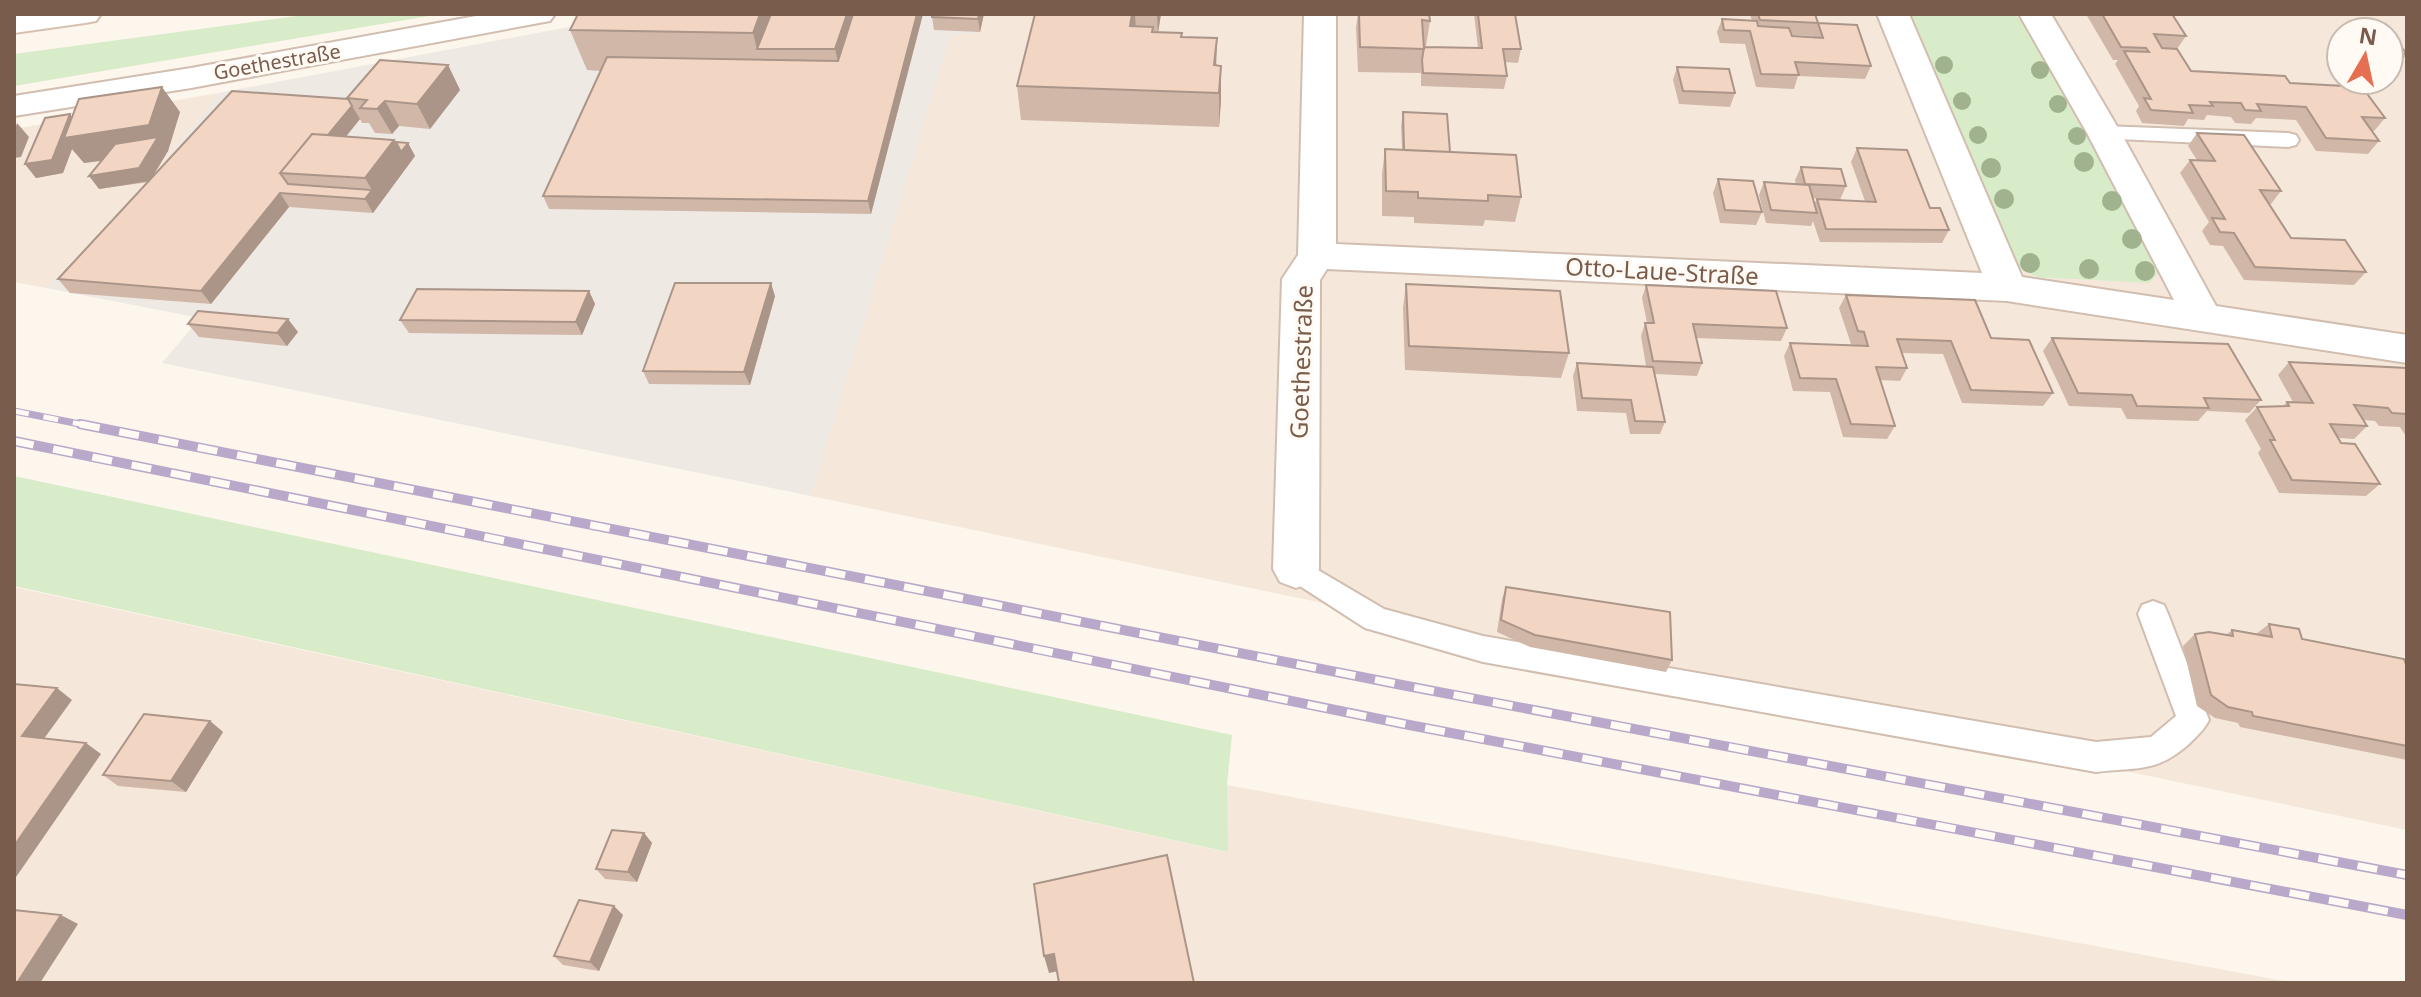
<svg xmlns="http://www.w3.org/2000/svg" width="2421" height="997" viewBox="0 0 2421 997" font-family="'Noto Sans',sans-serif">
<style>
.residential{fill:#f5e8da;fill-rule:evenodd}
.industrial{fill:#efe9e4}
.green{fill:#d8ecc9}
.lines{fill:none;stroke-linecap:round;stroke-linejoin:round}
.lane-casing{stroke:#d1beb0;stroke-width:4}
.street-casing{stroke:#d1beb0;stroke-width:4}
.secondary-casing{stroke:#d6c0b0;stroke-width:4}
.lane{fill:#fff;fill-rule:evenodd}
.street{fill:#fff;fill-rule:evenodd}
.secondary{fill:#fff;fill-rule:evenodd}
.rail-far1-casing{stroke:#b9a8c9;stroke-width:7}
.rail-casing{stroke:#b9a8c9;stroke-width:10}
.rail-far1{stroke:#fffaf3;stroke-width:5;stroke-dasharray:15;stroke-linecap:butt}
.rail{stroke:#fffaf3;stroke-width:7;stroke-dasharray:20;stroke-linecap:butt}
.tree{fill:#a0b28e}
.wall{fill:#d1b7a8;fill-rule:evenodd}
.shaded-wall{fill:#aa9588}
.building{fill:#f3d5c3;stroke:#aa9588;stroke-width:2}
.labels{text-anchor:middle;stroke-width:6;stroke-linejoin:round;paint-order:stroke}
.far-street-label{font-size:20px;fill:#7a5c4d;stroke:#fffaf3}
.street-label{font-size:24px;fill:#7a5c4d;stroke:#fffaf3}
</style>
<rect width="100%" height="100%" fill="#fdf6ec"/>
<path class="residential" d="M984,14h1423v816l-1596,-334 139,-461 30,-3zM2341,32h48v48h-48z
M218,93l-68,90 -104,105 -32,-6v-153z
M14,587l1213,265v-67l1068,198h-2281z"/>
<path class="industrial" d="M638,14h346l-4,18 -30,4 -139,460 -649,-133 38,-45 -154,-30 104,-105 68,-90z"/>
<path class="green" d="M312,14h129l-427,72v-32z
M1909,14h102l20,12 131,244 -13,13 -112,-6 -30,-17 -104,-241z
M14,476l1218,259 -5,50 1,67 -1214,-266z"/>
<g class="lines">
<defs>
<path id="lane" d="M2104,126l184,7 8,2 3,5 -3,5 -8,2 -192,-9 -3,-5 3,-5z
M1296,557l88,52 99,27 613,106 55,-5 25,-21 -38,-102 4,-9 11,-4 11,4 4,9 41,106c-5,10 -12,16 -20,24 -33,29 -51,23 -93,28l-613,-110 -118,-34 -79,-51 -5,-8 5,-8z"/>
<path id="street" d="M487,14h68l-5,7 -11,2 -348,65 -177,28v-20l177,-28z
M1304,14h32v230l646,29 -105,-259h32l113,263 152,23 -87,-167 -68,-119h32l70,119 95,173 191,29v28l-400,-62 -680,-32 -7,11 -1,289 -7,13 -16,6 -16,-6 -7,-13 9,-290 16,-24z"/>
<path id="secondary" d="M14,14h87l-5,7 -11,2 -71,10z"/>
</defs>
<use href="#lane" class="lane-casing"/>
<use href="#street" class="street-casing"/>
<use href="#secondary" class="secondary-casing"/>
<use href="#lane" class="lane"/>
<use href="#street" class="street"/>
<use href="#secondary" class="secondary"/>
<defs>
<path id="rail-far1" d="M14,411l76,15"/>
<path id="rail" d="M80,424l1327,262 1000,189
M14,441l1390,283 1003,191"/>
</defs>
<use href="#rail-far1" class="rail-far1-casing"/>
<use href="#rail" class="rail-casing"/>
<use href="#rail-far1" class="rail-far1"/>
<use href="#rail" class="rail"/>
</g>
<g class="tree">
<circle cx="1944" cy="65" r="9"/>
<circle cx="2040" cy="70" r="9"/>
<circle cx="1962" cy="101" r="9"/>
<circle cx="2058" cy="104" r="9"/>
<circle cx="1978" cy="135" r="9"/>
<circle cx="2077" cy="136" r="9"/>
<circle cx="2084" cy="162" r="10"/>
<circle cx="1991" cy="168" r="10"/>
<circle cx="2004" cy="199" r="10"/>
<circle cx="2112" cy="201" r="10"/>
<circle cx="2132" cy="239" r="10"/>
<circle cx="2030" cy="263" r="10"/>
<circle cx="2089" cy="269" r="10"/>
<circle cx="2145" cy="271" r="10"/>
</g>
<path class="wall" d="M578,14h345l-52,200 -322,-5 -6,-13 58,-125 -14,-1 -17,-40z
M984,14l-4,18 -46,-2 -2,-13z
M1035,14h126l-3,18 24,1v4l34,28 5,1v34l-2,27 -198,-7 -4,-34z
M1358,14h71l1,7 -4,25 -2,1 54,1 -4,-34h41l6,35 -3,14 -13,-1 2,14 -3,13 -83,-3v-13l-63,-1 -2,-45z
M1750,14h65l3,9 53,43 -6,13 -67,-3 -4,13 -38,-2 -11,-43 -25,-1 -3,-11 5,-13 30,2zM1791,35l22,1v2l-21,-2z
M2086,14h86l14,22 -9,13 14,22 99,12 95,35 -11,13h-2l7,10 -11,13 -52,-3 -20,-31 -40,-2 -5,6 -16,-1 -4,-6 -24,-2 -3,5 -16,-1 -4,7 -42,-3 -6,-12 3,-5 -24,-42 3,-4h-5z
M2389,54h18l-11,14 -7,-1z
M448,65l12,25 -30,39 -31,-3 -7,8 -17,-1 -6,-10h-7l-2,-4 -14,18 48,3 2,2 12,1 7,13 -42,57 -84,-6 -78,97 -141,-11 -12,-14 91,-97 -50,7 2,-28 -17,2 -12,-14 -9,24 -27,5 -11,-14 45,-50 2,3 108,-5 -12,39 -17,28 197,-80 -1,-1z
M1677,67l58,26 -5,14 -51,-3 -6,-24z
M1403,112l47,40 71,45 -6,25 -30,-2 -2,6 -69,-3v-6l-32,-1v-42l3,-25 17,1 -1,-24z
M2197,133l84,58 -10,13h-2l22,34 75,34 -12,13 -110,-5 -21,-34 -13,-1 -8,-14 7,-9 -29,-49 10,-13h7l-9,-14z
M1857,148l73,60 19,22 -7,13 -122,-1 -7,-21 -2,5 -45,-3 -7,-28 5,-13 32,2 -1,-4 6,-13 45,19 -6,14 -28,-2 2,6 3,-5 48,2 -14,-39z
M1718,179l44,33 -6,13 -36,-2 -7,-30z
M1406,284l163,69 -8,25 -156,-8 -2,-62z
M1646,285l141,43 -6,13 -85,-3 6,25 -5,13 -42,-2 10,48 -5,12h-30l-4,-21 -49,-2 -4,-35 4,-13 69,3 -5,-30 4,-13h2l-5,-25z
M589,291l6,13 -13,31 -173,-2 -9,-13z
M1846,295l145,43 62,55 -10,13 -81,-3 -19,-49 -41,-1 5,15 -7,13 -20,-1 15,46 -8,13 -44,-2 -13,-45 -37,-1 -9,-35 6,-13 66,2 -5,-1 -12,-36z
M775,296l-25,89 -101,-1 -6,-13z
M188,324l110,8 -11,14 -88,-9z
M2052,338l209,62 -12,13 -42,-2 -9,10 -71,-2 -6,-11 -52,-2 -26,-55z
M2289,362l118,6v70l-7,-11 -21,-1 -4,-5 -12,-1 4,6 -13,13 -15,-1 2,5 39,41 -14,12 -87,-3 -21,-40 3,-4 -16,-29 12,-13h25l5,-5h6l-15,-27z
M1506,587l166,73 -6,12 -136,-25 -33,-15 5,-33z
M2269,624l33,15 105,28v93l-167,-33 -2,-4 -23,-5 -18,-12 -14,-60 12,-12 31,1 6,-5 24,4z
M210,721l13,11 -37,60 -68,-6 -15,-11z
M644,833l8,10 -15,39 -32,-3 -9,-10z
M623,915l-24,56 -36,-6 -9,-9z"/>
<path class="shaded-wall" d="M760,14h12l-15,35 -4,-16z
M847,14h13l-19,60 -6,-25z
M917,14h6l-52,200 -3,-13z
M979,14h5l-4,18 -2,-13z
M1132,14h3l1,18 -6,-6z
M1157,14h4l-3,19z
M1217,38l-1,34 -2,-7z
M448,65l12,25 -30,39 -13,-25z
M1221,66v34l-2,27v-34z
M162,87l18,25 -12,39 -18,30 -51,8 -10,-13 59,-22 -64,9 -12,-14 -9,24 -27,5 -11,-14 45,-50 10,14z
M385,101l14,25 -7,8 -15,-25z
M352,106l8,13 -23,28 -11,-9z
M17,123l12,14 -8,20 -7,1v-26z
M394,140l7,12 7,-9 7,13 -42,57 -8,-14 7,-9 -7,-12z
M280,193l9,14 -78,97 -10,-13z
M771,283l4,13 -25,89 -6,-13z
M589,291l6,13 -13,31 -6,-13z
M288,319l10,13 -11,14 -10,-13z
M57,688l15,12 -34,47 -16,-11z
M210,721l13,11 -37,60 -15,-11z
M86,743l15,11 -87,126v-34z
M644,833l8,10 -15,39 -9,-10z
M614,906l9,9 -24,56 -9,-9z
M61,915l17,9 -38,59h-23z
M1054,954l5,17 -10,2 -5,-17z"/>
<path class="building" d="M578,14h182l-7,19 -183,-3z
M771,14h76l-12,35h-78z
M853,14h64l-49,187 -325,-5 64,-139 231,4z
M932,14h47l-1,5 -46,-2z
M1035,14h97l-2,12 23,1 -1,5 30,1 -1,4 36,1 -3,27 7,1 -2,27 -202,-7z
M1359,14h70l1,7 -8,-1 2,29 -64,-2z
M1478,14h37l6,35h-18l4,27 -84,-3 -1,-13 2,-13 58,1z
M1758,14h57l3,9 -58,-3z
M2102,14h70l14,22 -32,-2 8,14 15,1 14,22 94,5 5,7 72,4 23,31 -23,-1 17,24 -53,-3 -20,-31 -49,-3 4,7 -16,-1 -4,-7 -31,-1 3,4 -24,-1 4,8 -42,-3 -7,-12 7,1 -27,-48 25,1 -3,-4 -25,-1z
M1722,19l35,2 1,5 31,2 3,8 31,2 -5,-15 39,2 14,41 -76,-4 4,13 -38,-1 -11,-43 -26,-1z
M2389,38h5l13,16h-18z
M380,60l68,5 -31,39 -32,-3 -8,8 -17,-1 7,-8 -20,-2z
M1677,67l52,2 6,24 -52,-2z
M162,87l-13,38 -85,13 15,-39z
M232,91l116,8 4,7 -24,29 -16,-1 -32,39 8,11 84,6 -7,9 -85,-6 -79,98 -143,-12z
M1403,112l44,2 3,38 -46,-2z
M70,114l-18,46 -27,4 20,-46z
M2197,133l47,2 37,56 -21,-1 31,48 54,2 21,32 -111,-5 -21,-34 -14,-1 -8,-14 13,1 -35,-59 25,1z
M312,134l82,6 -29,38 -85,-5z
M158,137l-19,31 -50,8 26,-32z
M396,142l12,1 -7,9z
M1857,148l50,2 23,58h10l9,22 -123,-1 -9,-30 59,3z
M1385,149l131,6 5,42 -33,-2v6l-70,-3v-6l-32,-1z
M1801,167l40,2 5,17 -41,-2z
M1718,179l35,2 9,31 -37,-2z
M1764,182l45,3 8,28 -46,-3z
M675,283h96l-27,89 -101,-1z
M1406,284l154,7 9,62 -160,-7z
M1646,285l130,6 11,37 -94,-4 9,39 -49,-2 -8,-38h9z
M417,289l172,2 -13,31 -176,-2z
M1846,295l129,5 16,38 38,2 24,53 -82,-3 -20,-49 -54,-2 10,29 -31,-1 19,59 -44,-2 -15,-45 -36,-1 -10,-35 78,3 -4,-14 -6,-1z
M198,311l90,8 -11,14 -89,-9z
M2052,338l176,6 33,56 -57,-2 5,10 -72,-2 -5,-11 -54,-2z
M2289,362l118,6v46l-15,-1 -4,-5 -34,-3 13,21 -37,-2 11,19 14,1 25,40 -88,-4 -22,-40h5l-18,-33 32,-1 -2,-4 26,1z
M1577,363l76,4 12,55 -30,-1 -4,-21 -49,-2z
M1506,587l164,25 2,48 -137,-25 -34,-15z
M2269,624l30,5 3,10 102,20 3,8v79l-154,-30 -1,-4 -24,-5 -17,-12 -16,-61 14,-2 24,4 -1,-6 40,7z
M14,684l43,4 -35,48 64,7 -72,103z
M144,714l66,7 -39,60 -68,-6z
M612,830l32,3 -16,39 -32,-3z
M1167,855l27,128h-135l-5,-29 -10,2 -10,-72z
M579,900l35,6 -24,56 -36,-6z
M14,910l47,5 -44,68h-3z"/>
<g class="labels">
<g class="far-street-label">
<text transform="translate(277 62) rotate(-10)" y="7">Goethestraße</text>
</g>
<g class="street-label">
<text transform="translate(1662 272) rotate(3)" y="8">Otto-Laue-Straße</text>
<text transform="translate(1302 362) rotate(-88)" y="8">Goethestraße</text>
</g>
</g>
<rect width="2421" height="997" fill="none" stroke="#7a5c4d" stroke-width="32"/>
<g transform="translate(2365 56) rotate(9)"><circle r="38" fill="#fffaf3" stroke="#cabbb1" stroke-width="2"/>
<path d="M0-6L14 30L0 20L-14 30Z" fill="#e76f51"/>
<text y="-12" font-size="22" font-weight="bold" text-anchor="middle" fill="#7a5c4d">N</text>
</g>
</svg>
